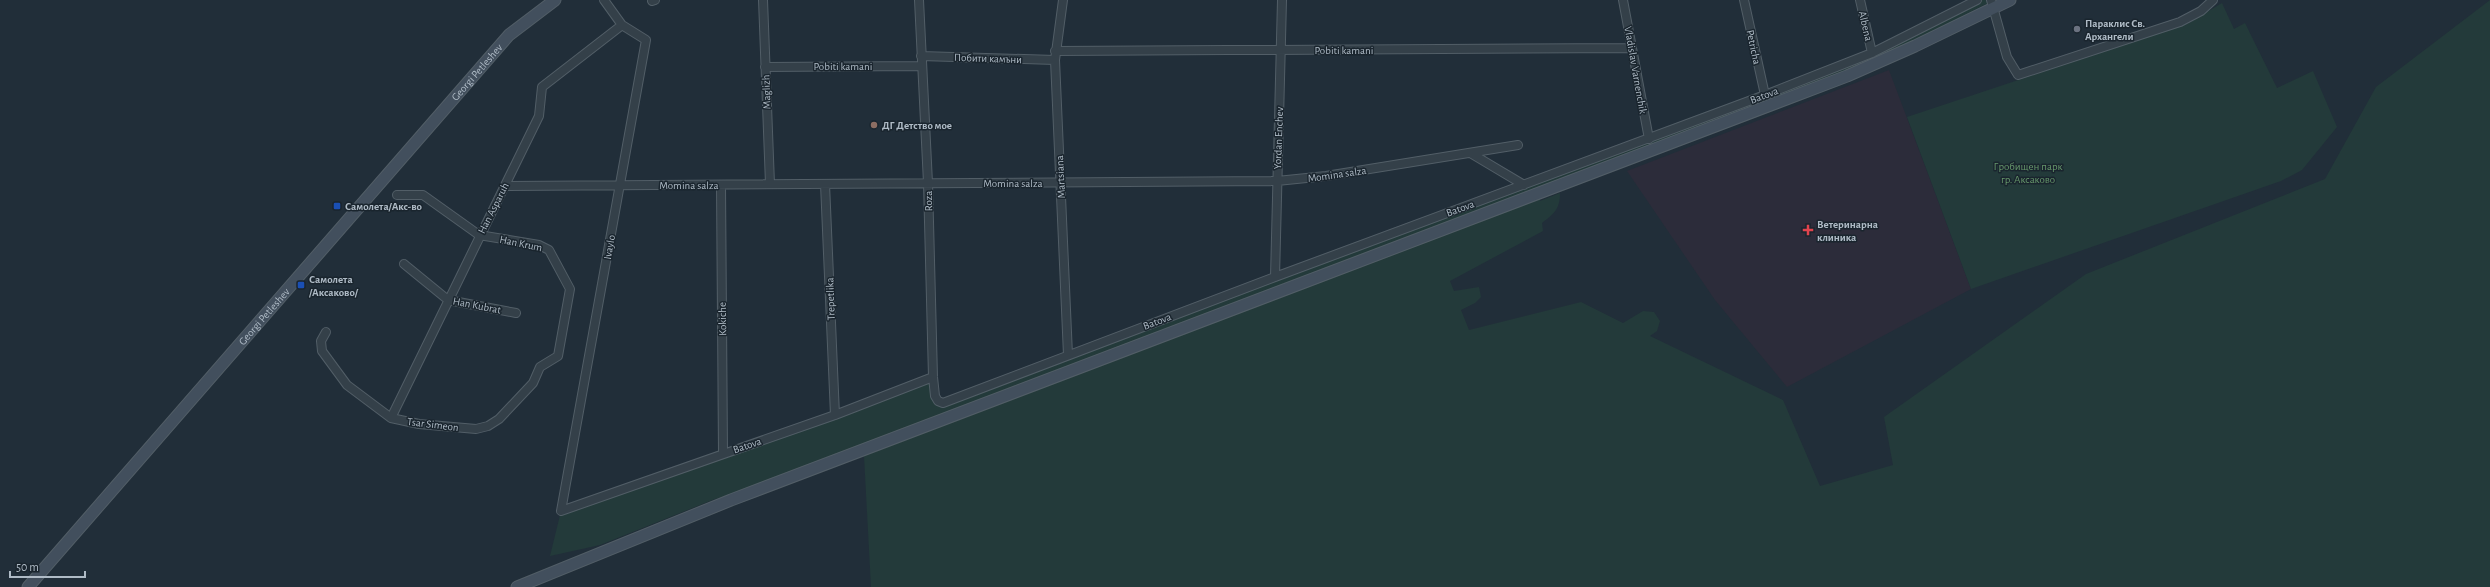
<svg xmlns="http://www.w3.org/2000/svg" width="2490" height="587" viewBox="0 0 2490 587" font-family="'Alegreya Sans',sans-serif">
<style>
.medical{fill:#2c2c3a}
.green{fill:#233a3a}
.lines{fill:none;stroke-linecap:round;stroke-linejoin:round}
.street-casing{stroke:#525e67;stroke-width:10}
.secondary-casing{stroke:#525e67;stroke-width:13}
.street{stroke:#344049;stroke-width:8}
.secondary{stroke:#424f5d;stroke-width:11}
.worship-dot{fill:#6b7280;stroke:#1a252e;stroke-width:1.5}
.education-dot{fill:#8d6e63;stroke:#1a252e;stroke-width:1.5}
.transit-dot{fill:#1a4fb4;stroke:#1a252e;stroke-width:1.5}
.health-dot{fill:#e0444e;stroke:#1a252e;stroke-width:1.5}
.labels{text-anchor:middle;stroke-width:3;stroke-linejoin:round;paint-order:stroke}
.poi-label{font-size:11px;font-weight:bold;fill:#afbbc6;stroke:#1a252e;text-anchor:start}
.street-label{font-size:11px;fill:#afbbc6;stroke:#1a252e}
.park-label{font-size:11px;fill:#66976b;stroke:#1a252e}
</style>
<rect width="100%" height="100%" fill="#212e39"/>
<path class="medical" d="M1889,70l82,219 -184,98 -72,-87 -88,-129z"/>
<path class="green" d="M1977,0h17l-133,67 -1115,423 -31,9 -115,46 -50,11 11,-45 372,-134 5,24 934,-348z
M2490,0v587h-1619l-7,-131 676,-258v3l20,-8c0,16 -6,21 -18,30l1,8 -93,50 4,10 25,-4 2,10 -6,6 -14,7 8,20 112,-28 42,21 20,-12 11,1 6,9 -3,10 -7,5 133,64 37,86 73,-21 -9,-48 202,-143 239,-95 51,-92z
M2222,3l12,26 11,-6 32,65 36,-17 24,56 -35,43 -21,11 -310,108 -64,-172 280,-93z"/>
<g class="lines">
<defs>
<path id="street" d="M604,0l18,25 24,15 -85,471 274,-96 98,-38
M763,0l7,184
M919,0l9,183 5,194 2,19 3,5 5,2 332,-126 490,-182 107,-42 105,-53
M1063,0l-8,60 13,295
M1623,0l26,139
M1744,0l21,95
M1860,0l12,53
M1991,0l16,57 11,18 162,-53 21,-11 12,-11
M652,1l3,-1
M1055,51l577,-3
M921,56l134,4
M765,67l156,-1
M1472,154l52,31
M825,184l10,231
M721,185l2,268
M505,186l772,-5 49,-5 192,-31
M404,264l44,36 68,13
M1275,277l7,-277
M326,332l-5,9 1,10 25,34 44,33 28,6 57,5 12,-3 11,-7 34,-36 7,-16 18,-11 12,-67 -21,-39 -10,-5 -60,-10 -56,-40h-26
M391,418l148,-302 3,-29 80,-62"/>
<g id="secondary">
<path id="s1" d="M28,587l481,-552 46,-35"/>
<path d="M517,587l214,-87 1116,-424 68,-30 95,-46"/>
</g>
</defs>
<use href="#street" class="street-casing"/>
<use href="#secondary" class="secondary-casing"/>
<use href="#street" class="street"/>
<use href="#secondary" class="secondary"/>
</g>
<circle class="worship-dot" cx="2077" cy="29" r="4"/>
<circle class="education-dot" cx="874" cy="125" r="4"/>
<g class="transit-dot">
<rect x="333" y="202" width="8" height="8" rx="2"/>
<rect x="297" y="281" width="8" height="8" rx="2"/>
</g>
<path class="health-dot" d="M1806 224h4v4h4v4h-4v4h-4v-4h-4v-4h4z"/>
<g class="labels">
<g class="poi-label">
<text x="2085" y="27">Параклис Св.<tspan x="2085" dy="13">Архангели</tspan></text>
<text x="882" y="129">ДГ Детство мое</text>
<text x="345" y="210">Самолета/Акс-во</text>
<text x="1817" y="228">Ветеринарна<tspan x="1817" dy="13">клиника</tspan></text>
<text x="309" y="283">Самолета<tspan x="309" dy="13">/Аксаково/</tspan></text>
</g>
<g class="street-label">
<text transform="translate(1866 26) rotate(77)" y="4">Albena</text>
<text transform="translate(1754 47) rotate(78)" y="4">Petricha</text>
<text x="1344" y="54">Pobiti kamani</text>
<text transform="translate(988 58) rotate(2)" y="4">Побити камъни</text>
<text x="843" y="70">Pobiti kamani</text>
<text transform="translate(1636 70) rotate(80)" y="4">Vladislav Varnenchik</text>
<text dy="4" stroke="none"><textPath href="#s1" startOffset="683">Georgi Petleshev</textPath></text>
<text transform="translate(766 92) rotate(-92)" y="4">Maglizh</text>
<text transform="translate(1764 95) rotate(-21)" y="4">Batova</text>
<text transform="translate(1278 138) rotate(-88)" y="4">Yordan Enchev</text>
<text transform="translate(1337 174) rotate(-8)" y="4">Momina salza</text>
<text transform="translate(1060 177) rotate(-93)" y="4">Martsiana</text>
<text x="1013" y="187">Momina salza</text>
<text x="689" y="189">Momina salza</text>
<text transform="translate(928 201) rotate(-91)" y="4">Roza</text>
<text transform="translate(493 208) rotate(-63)" y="4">Han Asparuh</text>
<text transform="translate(1460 208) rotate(-20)" y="4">Batova</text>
<text transform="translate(521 243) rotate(12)" y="4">Han Krum</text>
<text transform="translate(609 247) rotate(-80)" y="4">Ivaylo</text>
<text transform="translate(830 299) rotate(-92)" y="4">Trepetlika</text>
<text transform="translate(477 305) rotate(11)" y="4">Han Kubrat</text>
<text dy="4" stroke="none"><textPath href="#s1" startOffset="359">Georgi Petleshev</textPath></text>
<text transform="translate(722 319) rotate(-91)" y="4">Kokiche</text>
<text transform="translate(1157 321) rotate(-21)" y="4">Batova</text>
<text transform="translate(433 424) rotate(7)" y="4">Tsar Simeon</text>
<text transform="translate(747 445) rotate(-19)" y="4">Batova</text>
</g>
<g class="park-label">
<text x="2028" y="170">Гробищен парк<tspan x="2028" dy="13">гр. Аксаково</tspan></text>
</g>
</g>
<path d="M10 571v6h75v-6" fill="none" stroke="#afbbc6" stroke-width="2"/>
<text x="16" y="571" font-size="12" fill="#afbbc6" stroke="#1a252e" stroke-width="3" paint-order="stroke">50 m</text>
</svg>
